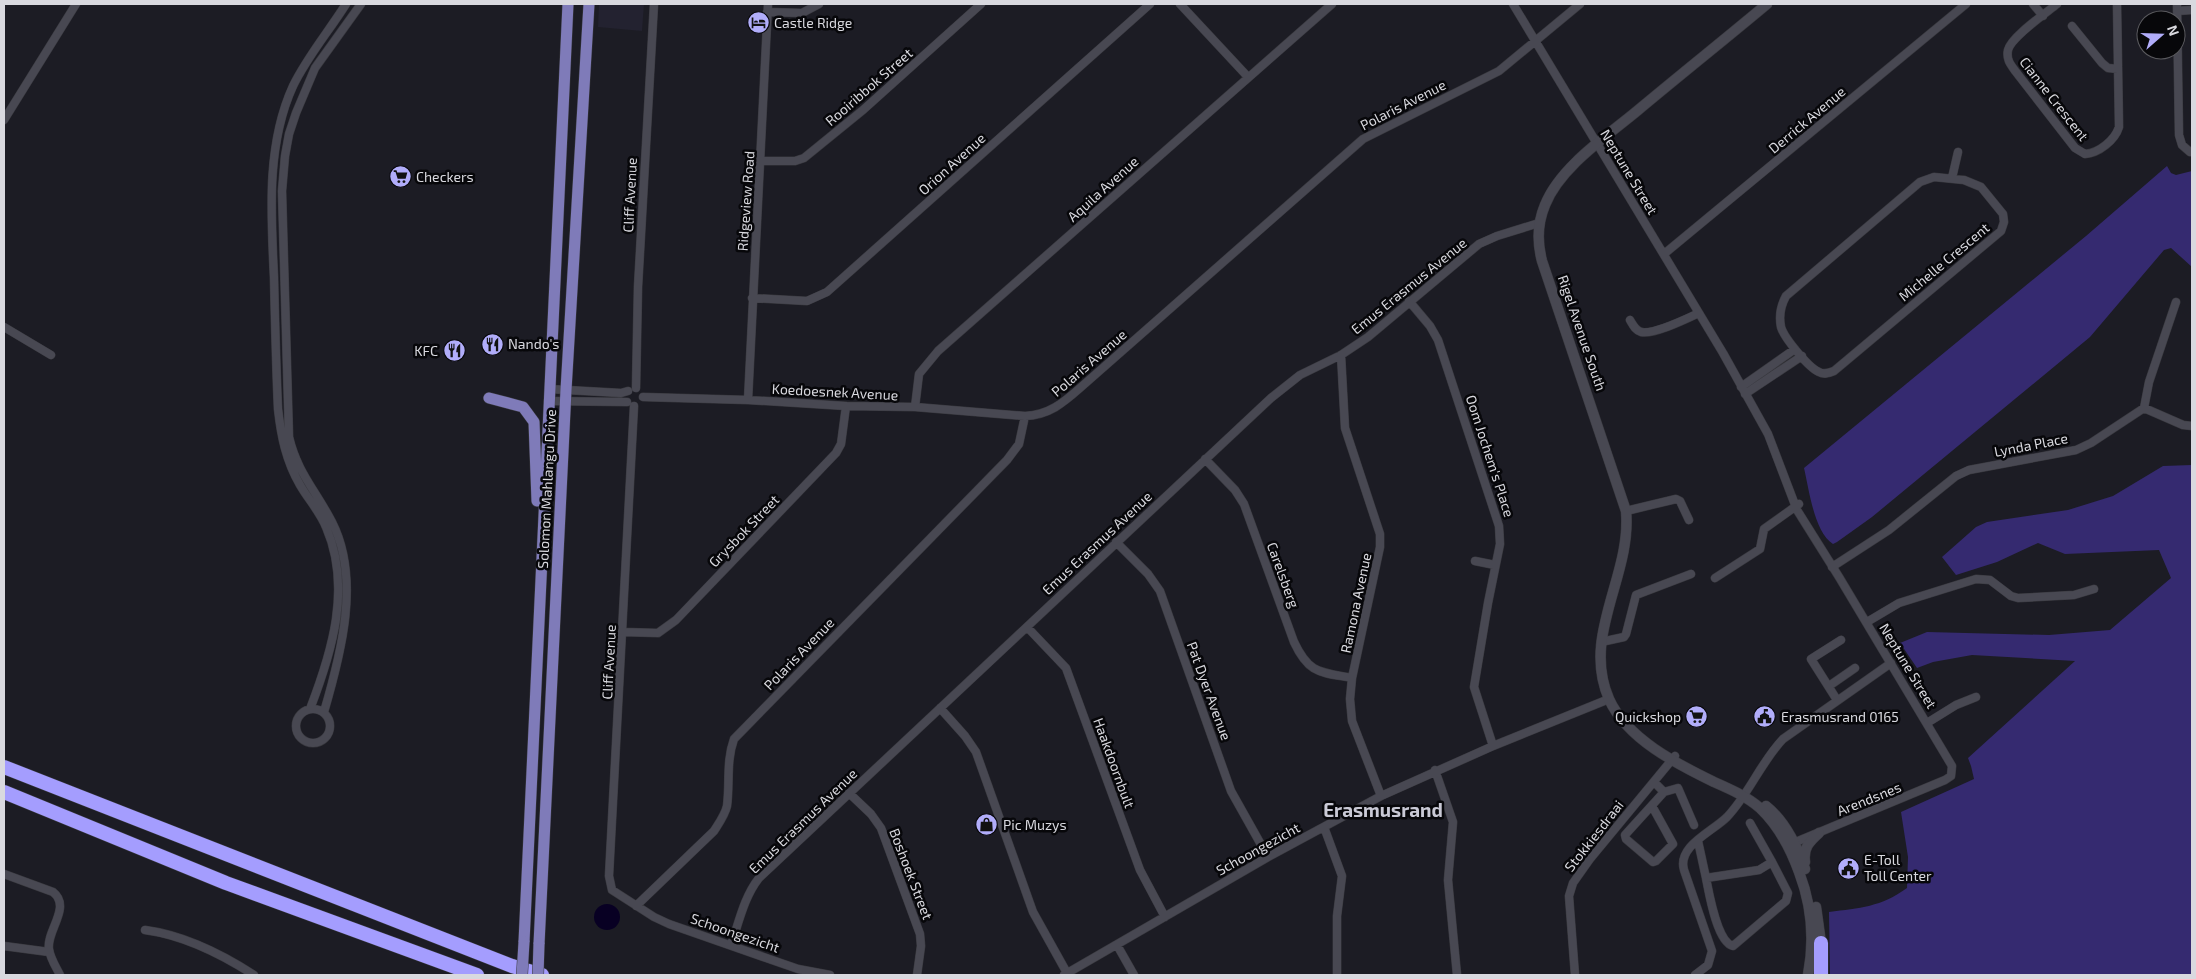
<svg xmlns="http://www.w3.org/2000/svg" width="2196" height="979" viewBox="0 0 2196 979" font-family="'Exo 2',sans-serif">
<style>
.built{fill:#232230}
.green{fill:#352a70}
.water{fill:#080023}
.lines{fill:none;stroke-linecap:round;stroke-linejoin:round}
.minor-casing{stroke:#39393f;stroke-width:9}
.secondary-casing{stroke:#39393f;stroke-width:11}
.primary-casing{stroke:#39393f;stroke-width:12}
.motorway-casing{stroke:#39393f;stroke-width:15}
.minor{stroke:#484852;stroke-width:8}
.secondary{stroke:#484852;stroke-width:10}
.primary{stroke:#7f7bb9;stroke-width:11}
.motorway{stroke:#a49dfe;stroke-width:14}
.primary-bridge-casing{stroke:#39393f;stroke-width:12;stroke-linecap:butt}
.primary-bridge{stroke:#7f7bb9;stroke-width:11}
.labels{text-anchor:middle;stroke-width:5;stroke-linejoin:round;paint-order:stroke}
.poi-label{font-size:14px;fill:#d9d9df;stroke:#07070a;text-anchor:start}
.street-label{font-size:14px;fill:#d9d9df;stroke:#07070a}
.district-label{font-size:19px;font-weight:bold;fill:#c9c9d5;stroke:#07070a}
</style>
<rect width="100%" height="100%" fill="#1c1c24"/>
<path class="built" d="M599,4h45l-2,27 -44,-4z"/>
<path class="green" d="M2167,166l4,7 5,2 16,-4v96l-21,-19 -7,2 -74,87 -218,180 -35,25 -4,2c-19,-12 -24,-55 -29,-76l282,-232z
M2192,465v510h-362l-1,-63c31,-4 52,-5 78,-24l1,-31 -7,-45 73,-33 -3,-13 -3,-8 107,-97 -103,-6 -39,7 -16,6 -17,-25 27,-11 122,3 61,-5 61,-52 -12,-28 -94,4 -27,-11 -41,19 -41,13 -14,-18 34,-30 11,-5 81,-12 45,-14 50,-30z"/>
<path class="water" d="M594 917a13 13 0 1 1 26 0a13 13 0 1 1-26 0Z"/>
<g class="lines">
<defs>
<path id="minor" d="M1180,4l68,73
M1513,4l210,349 45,81 29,76 42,67 113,189 -1,10 -6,4 -154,64
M2033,4l10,12
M2057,4c-11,9 -46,33 -49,46 -2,10 3,15 8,22l59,76 10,6c14,-1 30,-14 34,-27l-2,-123
M2177,4l2,131 3,10 8,7
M2177,11l15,-1
M767,12l35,1 17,-9
M2072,26l30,37 6,5 10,1
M4,120l72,-116
M761,161h34l9,-3 59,-48 118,-106
M1934,177l30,3 17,7 22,27 1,8 -3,9 -167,140c-5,2 -10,4 -15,1 -10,-4 -35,-34 -38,-45 -2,-10 0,-22 5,-31l134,-114z
M1952,178l6,-26
M1664,254l302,-250
M752,298l55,3 20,-9 323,-288
M1409,301l21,25 8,14 61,186 1,18 -12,59 -14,84 19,59
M1630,320c3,5 5,10 11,12 13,3 45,-13 58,-19
M4,327l47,28
M1341,355l4,73 35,106v13l-28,131 -2,21 2,22 29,75
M1741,387l54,-38
M636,388l2,-101 16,-283
M549,389l72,4 7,-2
M1745,394l57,-38
M643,397l105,3 98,6 69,1 110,9c24,-1 38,-13 55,-28l283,-249 136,-68 81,-67
M748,400l20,-396
M548,401l79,1
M634,406l-25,470 3,14 42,27 15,7 129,45 32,6
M915,407l4,-33 19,-23 394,-347
M2144,408l39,17 9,1
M1205,459l30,31 9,14 50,138c15,32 26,30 58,36
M1626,511l50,-12 4,2 9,19
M1116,542l32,32 12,17 71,200 37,66
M1475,561l20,4
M1832,567l57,-37 67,-54 13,-6 107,-20 15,-7 53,-35 5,-26 27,-80
M1715,578l45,-29 4,-20 35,-25
M1867,622l32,-19 77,-24 14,1 21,16 7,2 56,-3 20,-6
M1027,627l39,41 74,202 25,47
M623,632l35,1 18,-13 160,-167 5,-9 5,-38
M1601,642l23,-5 2,-3 10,-39 55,-21
M1829,686l26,-18
M1837,700l-26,-41 30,-19
M940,708l25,28 11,16 57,160 34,61
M296 726a17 17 0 1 1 34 0a17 17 0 1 1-34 0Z
M310,709c22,-57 42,-122 16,-182 -6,-15 -18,-28 -26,-42 -14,-24 -19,-49 -22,-76 -2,-44 -3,-88 -4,-132 -3,-63 -8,-132 19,-191 14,-29 36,-55 53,-82
M324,712c17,-58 37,-133 8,-190 -16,-31 -35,-50 -43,-85l-7,-246 3,-35 4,-22 7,-21 19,-45 46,-64
M1927,723l29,-18 20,-8
M1435,770l18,52 -5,58 9,95
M1664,792l14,-4 16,37
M849,793l22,21 10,14 39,106 1,12 -4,29
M1652,806l21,38 -17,17 -3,1 -27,-23 -1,-4 39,-43 -10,-10
M1324,827l18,49 -5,40v59
M1698,841l8,37 53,-8 13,-8 -22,-39
M4,874l49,18c19,15 -7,39 -4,57 1,9 7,18 11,26
M1706,878c3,15 11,64 27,68l53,-45 2,-8 -16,-31
M636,906l78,-75c5,-8 11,-16 13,-25 3,-23 -1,-45 7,-67l273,-279 12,-16 6,-28
M145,930c38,5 78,25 109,45
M731,945c8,-23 13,-48 28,-67l512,-480 29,-23 41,-20 27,-18 111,-93 18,-8 42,-13
M1117,945l17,30
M4,946l45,6
M1064,975l204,-118 113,-61 112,-50 116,-47
M1575,975l-6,-79 4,-13 17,-24 85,-103
M1695,975l13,-10 4,-14 -28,-81c-7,-24 28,-38 43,-53 22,-23 34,-55 56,-78l108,-76"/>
<path id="secondary" d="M1767,4c-43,36 -87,71 -130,107 -30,25 -77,56 -92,94 -8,19 -8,37 -3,56l84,250c6,65 -45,124 -17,188 18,40 68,65 105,83 16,7 32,14 46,26 19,18 30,39 39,64 13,34 16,67 9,103
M1766,806c20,16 31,40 39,63
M1805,862c-2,-14 4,-20 14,-29
M1816,907l5,36"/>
<path id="primary" d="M489,398l34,9 11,15 3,79
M524,942l44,-938
M539,944l27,-554 23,-386"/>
<path id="motorway" d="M4,767l508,199 30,9
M4,792l222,91 251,92
M1821,975v-32"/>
</defs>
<use href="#minor" class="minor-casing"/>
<use href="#secondary" class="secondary-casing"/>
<use href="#primary" class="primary-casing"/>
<use href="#motorway" class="motorway-casing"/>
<use href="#minor" class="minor"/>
<use href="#secondary" class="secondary"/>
<use href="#primary" class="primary"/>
<use href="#motorway" class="motorway"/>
<defs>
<path id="primary-bridge" d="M522,975l2,-33
M538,975l1,-31"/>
</defs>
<use href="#primary-bridge" class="primary-bridge-casing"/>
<use href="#primary-bridge" class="primary-bridge"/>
</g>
<defs>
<symbol id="hotel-disc" viewBox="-11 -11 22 22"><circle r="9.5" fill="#b1adfa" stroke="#07070a"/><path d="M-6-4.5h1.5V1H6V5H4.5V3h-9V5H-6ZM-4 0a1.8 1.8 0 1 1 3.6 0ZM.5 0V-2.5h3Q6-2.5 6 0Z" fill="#111"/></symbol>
<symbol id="supermarket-disc" viewBox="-11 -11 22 22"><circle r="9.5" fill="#b1adfa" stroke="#07070a"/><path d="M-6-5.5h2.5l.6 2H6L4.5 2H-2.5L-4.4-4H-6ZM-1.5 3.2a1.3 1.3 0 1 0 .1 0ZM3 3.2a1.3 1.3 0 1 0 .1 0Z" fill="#111"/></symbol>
<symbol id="restaurant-disc" viewBox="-11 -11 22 22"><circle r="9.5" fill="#b1adfa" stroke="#07070a"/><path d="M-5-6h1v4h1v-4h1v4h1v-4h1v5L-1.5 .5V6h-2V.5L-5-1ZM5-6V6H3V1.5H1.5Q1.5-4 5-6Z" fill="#111"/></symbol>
<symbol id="civic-disc" viewBox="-11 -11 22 22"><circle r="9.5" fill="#b1adfa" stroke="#07070a"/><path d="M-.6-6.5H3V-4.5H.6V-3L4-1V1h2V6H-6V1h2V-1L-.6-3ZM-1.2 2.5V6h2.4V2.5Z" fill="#111"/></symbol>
<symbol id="shop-disc" viewBox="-11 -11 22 22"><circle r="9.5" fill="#b1adfa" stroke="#07070a"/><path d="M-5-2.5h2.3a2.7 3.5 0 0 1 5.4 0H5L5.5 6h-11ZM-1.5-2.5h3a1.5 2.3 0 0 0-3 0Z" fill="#111"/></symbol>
</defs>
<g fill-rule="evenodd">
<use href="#hotel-disc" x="746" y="10" width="25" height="25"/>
<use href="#supermarket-disc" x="388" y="164" width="25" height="25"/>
<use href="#restaurant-disc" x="480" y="332" width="25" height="25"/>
<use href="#restaurant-disc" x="442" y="338" width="25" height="25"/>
<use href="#supermarket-disc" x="1684" y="704" width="25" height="25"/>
<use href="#civic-disc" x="1752" y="704" width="25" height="25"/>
<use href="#shop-disc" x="974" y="812" width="25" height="25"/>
<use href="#civic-disc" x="1836" y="856" width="25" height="25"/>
</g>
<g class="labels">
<g class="poi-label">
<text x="774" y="28">Castle Ridge</text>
<text x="416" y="182">Checkers</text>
<text x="508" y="349">Nando's</text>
<text x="438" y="356" text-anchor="end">KFC</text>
<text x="1681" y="722" text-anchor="end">Quickshop</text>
<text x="1781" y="722">Erasmusrand 0165</text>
<text x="1003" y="830">Pic Muzys</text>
<text x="1864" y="865">E-Toll<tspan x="1864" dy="16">Toll Center</tspan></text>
</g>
<g class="street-label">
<text transform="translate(869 87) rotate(-41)" y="5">Rooiribbok Street</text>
<text transform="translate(2054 99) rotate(52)" y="5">Cianne Crescent</text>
<text transform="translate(1403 105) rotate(-27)" y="5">Polaris Avenue</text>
<text transform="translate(1807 120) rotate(-40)" y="5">Derrick Avenue</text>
<text transform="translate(952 164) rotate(-42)" y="5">Orion Avenue</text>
<text transform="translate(1629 172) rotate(59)" y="5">Neptune Street</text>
<text transform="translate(1103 189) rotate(-42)" y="5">Aquila Avenue</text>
<text transform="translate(630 195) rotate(-87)" y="5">Cliff Avenue</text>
<text transform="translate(746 201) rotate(-86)" y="5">Ridgeview Road</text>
<text transform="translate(1944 262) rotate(-40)" y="5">Michelle Crescent</text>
<text transform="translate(1409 286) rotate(-39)" y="5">Emus Erasmus Avenue</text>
<text transform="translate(1582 333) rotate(71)" y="5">Rigel Avenue South</text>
<text transform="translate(1089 363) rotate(-41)" y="5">Polaris Avenue</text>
<text transform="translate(835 392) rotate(3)" y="5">Koedoesnek Avenue</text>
<text transform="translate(2031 445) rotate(-11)" y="5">Lynda Place</text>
<text transform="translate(1490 456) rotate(72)" y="5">Oom Jochem's Place</text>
<text transform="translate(547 489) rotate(-87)" y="5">Solomon Mahlangu Drive</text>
<text transform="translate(744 531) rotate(-46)" y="5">Grysbok Street</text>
<text transform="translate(1097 543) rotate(-43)" y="5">Emus Erasmus Avenue</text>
<text transform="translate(1283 575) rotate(70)" y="5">Carelsberg</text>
<text transform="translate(1356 603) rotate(-78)" y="5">Ramona Avenue</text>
<text transform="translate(799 654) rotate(-46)" y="5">Polaris Avenue</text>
<text transform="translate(609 662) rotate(-87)" y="5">Cliff Avenue</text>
<text transform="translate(1908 666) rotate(59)" y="5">Neptune Street</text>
<text transform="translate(1209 691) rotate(70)" y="5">Pat Dyer Avenue</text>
<text transform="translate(1114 763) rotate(70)" y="5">Haakdoornbult</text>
<text transform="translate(1869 799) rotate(-22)" y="5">Arendsnes</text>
<text transform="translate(803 821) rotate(-44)" y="5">Emus Erasmus Avenue</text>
<text transform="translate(1594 836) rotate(-52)" y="5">Stokkiesdraai</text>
<text transform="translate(1258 849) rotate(-29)" y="5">Schoongezicht</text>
<text transform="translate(911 874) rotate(69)" y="5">Boshoek Street</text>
<text transform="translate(735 933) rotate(19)" y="5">Schoongezicht</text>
</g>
<g class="district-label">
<text x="1383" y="817">Erasmusrand</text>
</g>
</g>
<rect width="2196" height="979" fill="none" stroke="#d9d9df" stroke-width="10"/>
<g transform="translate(2161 35) rotate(70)"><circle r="24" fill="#07070a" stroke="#5b5b5f"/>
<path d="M0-4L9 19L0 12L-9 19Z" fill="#b1adfa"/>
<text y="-8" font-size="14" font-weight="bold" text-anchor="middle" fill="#d9d9df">N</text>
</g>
</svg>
